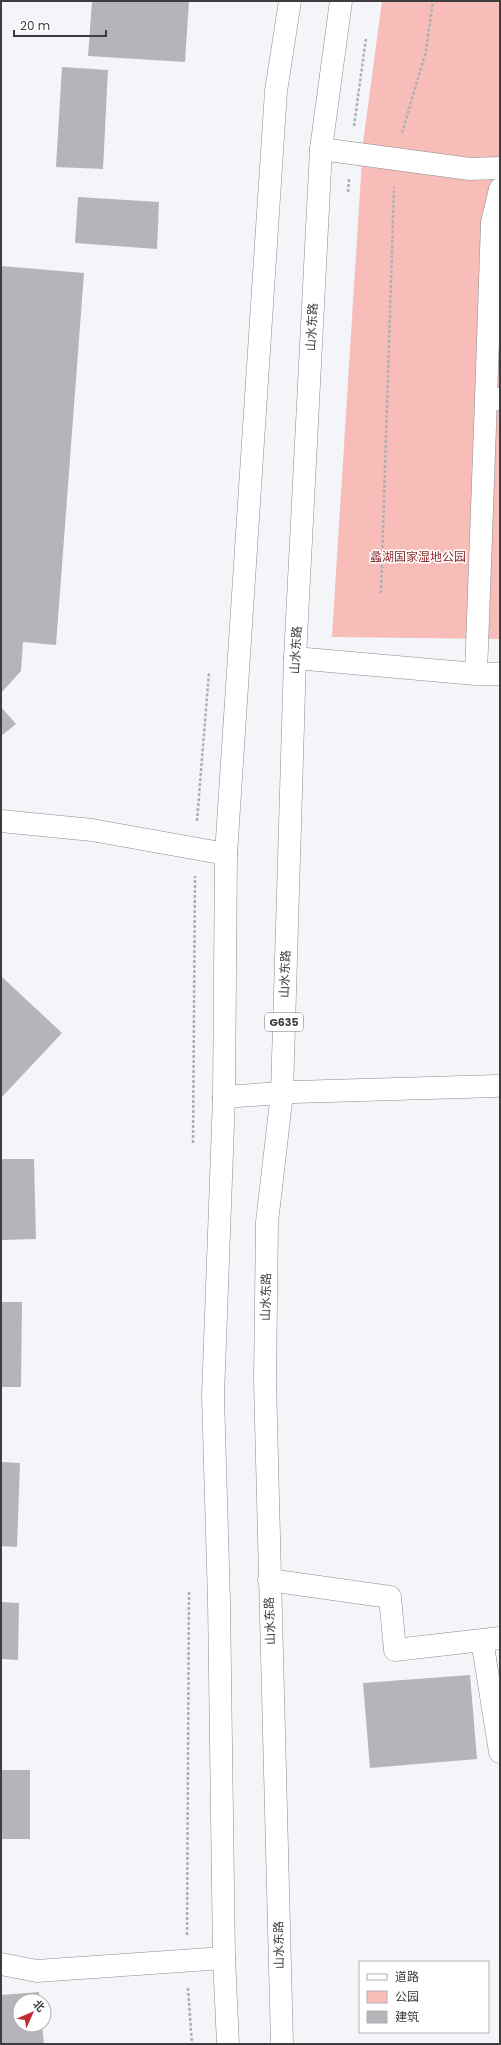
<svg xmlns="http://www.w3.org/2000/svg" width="501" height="2045" viewBox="0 0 501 2045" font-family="Poppins,'Noto Sans SC',sans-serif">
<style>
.green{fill:#f8bdb8}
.building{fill:#b3b5b9}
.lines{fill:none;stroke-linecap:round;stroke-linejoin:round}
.minor-casing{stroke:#898c8f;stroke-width:23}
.highway-casing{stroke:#898c8f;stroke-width:23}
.path{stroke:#afb0b4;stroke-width:2.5;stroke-dasharray:3 2;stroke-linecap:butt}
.minor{stroke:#fff;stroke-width:22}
.highway{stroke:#fff;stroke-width:22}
.labels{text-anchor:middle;stroke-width:3;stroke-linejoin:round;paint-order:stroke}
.shield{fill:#fff;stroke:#767779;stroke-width:1}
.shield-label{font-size:11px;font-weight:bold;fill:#3c3d3f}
.street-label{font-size:12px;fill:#3c3d3f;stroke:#fff}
.park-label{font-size:12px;fill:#8d2a2b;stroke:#fff}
</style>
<rect width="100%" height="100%" fill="#f3f5f9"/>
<path class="green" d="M382,1h118v638l-168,-2 31,-494z"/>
<path class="building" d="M92,1h97l-4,61 -97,-6z
M62,67l46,3 -5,99 -47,-2z
M78,197l81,5 -2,47 -82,-6z
M1,266l83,7 -28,372 -33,-3 -2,29 -20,22z
M1,707l15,17 -15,12z
M1,976l61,57 -61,65z
M1,1159h33l2,80 -35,1z
M1,1302h21l-1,85h-20z
M1,1462l19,1 -3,84 -16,-1z
M1,1602l18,1 -1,57 -17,-1z
M470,1675l7,84 -107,9 -7,-85z
M1,1770h29v69h-29z
M39,1992l1,9h-20v24h22l2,19h-43v-49z"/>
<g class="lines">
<defs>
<path id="minor" d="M321,149l149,20 30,-1
M486,399l6,-176 8,-34
M295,658l181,16h24
M476,674l10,-275h14
M1,821l91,9 134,24
M224,1097l70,-5 202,-6
M269,1580l121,17 5,53 105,-12
M482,1640l18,112
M1,1964l36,7 187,-13"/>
<path id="highway" d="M228,2044l-4,-86 -5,-357 -6,-205 11,-299 2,-243 50,-763 14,-90
M282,2044l-17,-663 2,-159 15,-129 13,-435 26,-509 20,-148"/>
</defs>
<use href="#minor" class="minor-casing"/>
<use href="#highway" class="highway-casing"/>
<path class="path" d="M354,126l12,-88
M402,133l24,-82 7,-50
M348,192l1,-13
M381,593l13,-406
M197,821l12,-149
M193,1143l2,-267
M187,1935l2,-345
M188,1988l4,56"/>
<use href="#minor" class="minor"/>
<use href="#highway" class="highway"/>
</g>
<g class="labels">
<rect class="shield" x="265" y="1013" width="38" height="18" rx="3"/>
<g class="shield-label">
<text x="284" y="1026">G635</text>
</g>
<g class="street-label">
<text transform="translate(312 327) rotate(-87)" y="4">山水东路</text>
<text transform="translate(296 650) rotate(-87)" y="4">山水东路</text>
<text transform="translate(285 974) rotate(-88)" y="4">山水东路</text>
<text transform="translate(266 1297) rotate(-89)" y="4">山水东路</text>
<text transform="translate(270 1621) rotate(-92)" y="4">山水东路</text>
<text transform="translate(279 1945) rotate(-91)" y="4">山水东路</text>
</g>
<g class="park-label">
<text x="418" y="561">蠡湖国家湿地公园</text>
</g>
</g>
<rect width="501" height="2045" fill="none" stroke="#3c3d3f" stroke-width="4"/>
<rect x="359" y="1961" width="130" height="72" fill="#ffffff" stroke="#b1b1b2"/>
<rect x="367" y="1974" width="20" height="6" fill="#ffffff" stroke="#b1b1b2"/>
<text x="395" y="1981" font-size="12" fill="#3c3d3f">道路</text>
<rect x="367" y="1991" width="20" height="12" fill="#f8bdb8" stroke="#b1b1b2"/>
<text x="395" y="2001" font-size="12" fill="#3c3d3f">公园</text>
<rect x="367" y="2011" width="20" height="12" fill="#b3b5b9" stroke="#b1b1b2"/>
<text x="395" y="2021" font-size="12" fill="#3c3d3f">建筑</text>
<g transform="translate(32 2013) rotate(45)"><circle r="19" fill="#ffffff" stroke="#b1b1b2"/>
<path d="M0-3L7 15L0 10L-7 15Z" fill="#be2e34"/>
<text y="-6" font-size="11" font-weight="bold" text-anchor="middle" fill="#3c3d3f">北</text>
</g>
<path d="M14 30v6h92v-6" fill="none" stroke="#3c3d3f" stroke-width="2"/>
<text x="20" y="30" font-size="12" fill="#3c3d3f" stroke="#ffffff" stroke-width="3" paint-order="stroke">20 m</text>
</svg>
